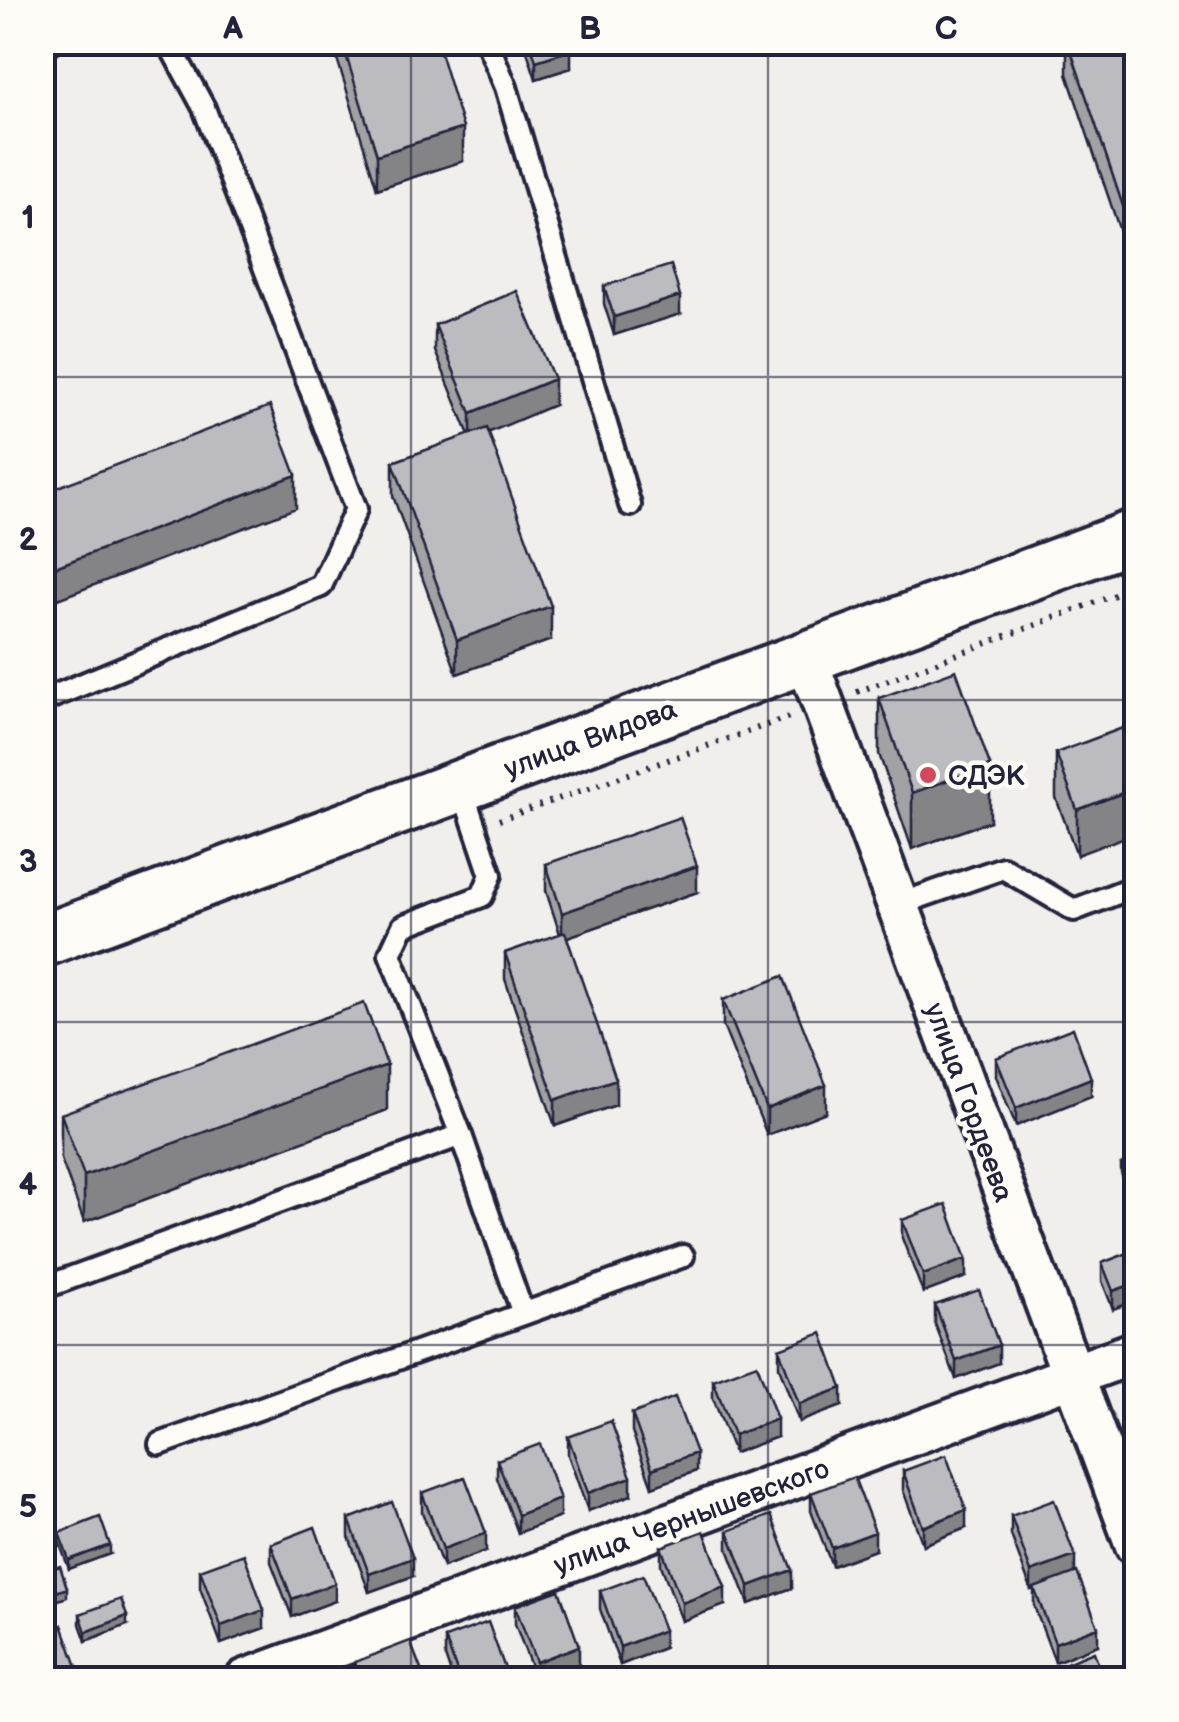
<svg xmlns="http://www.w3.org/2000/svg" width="1179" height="1722" viewBox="0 0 1179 1722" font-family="'Balsamiq Sans',sans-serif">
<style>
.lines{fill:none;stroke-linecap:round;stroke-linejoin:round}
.service-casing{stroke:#22223b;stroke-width:28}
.minor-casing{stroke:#22223b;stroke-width:48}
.tertiary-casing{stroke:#22223b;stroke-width:58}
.path{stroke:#22223b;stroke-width:6;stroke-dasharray:2.5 8;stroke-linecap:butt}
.service{stroke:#fdfcf7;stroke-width:20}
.minor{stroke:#fdfcf7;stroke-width:40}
.tertiary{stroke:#fdfcf7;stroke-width:50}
.wall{fill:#a2a2a5;stroke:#22223b;stroke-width:2.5}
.shaded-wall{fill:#848486;stroke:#22223b;stroke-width:2.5}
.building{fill:#bcbcc0;stroke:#22223b;stroke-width:2.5}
.grid{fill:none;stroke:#22223b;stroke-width:2.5;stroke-opacity:0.55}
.poi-dot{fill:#d1495b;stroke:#fdfcf7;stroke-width:4}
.labels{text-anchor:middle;stroke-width:9;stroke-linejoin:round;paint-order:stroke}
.street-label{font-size:28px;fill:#22223b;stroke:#fdfcf7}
.poi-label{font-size:28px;font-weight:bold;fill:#22223b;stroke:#fdfcf7;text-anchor:start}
.neatline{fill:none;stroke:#22223b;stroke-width:4}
.grid-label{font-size:32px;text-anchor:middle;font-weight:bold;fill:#22223b}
</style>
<rect width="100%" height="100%" fill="#f0efec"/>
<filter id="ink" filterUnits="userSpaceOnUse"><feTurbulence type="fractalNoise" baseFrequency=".01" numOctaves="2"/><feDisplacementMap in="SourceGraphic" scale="20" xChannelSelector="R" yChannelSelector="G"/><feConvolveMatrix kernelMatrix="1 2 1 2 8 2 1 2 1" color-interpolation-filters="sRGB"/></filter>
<g filter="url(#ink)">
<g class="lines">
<defs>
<path id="service" d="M487,42l19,45 124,418
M42,45l9,-3
M42,701l279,-115 35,-77 -152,-401 -36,-66
M461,786l30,89 -9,21 -79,30 -13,28 71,181
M897,905l106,-37 71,42 62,-24
M42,1280l9,5 410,-150 62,179 -363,130
M523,1314l160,-58"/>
<path id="minor" d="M806,658l330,887
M246,1680l890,-328"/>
<path id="tertiary" d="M42,941l1094,-406"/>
</defs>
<use href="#service" class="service-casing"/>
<use href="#minor" class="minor-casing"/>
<use href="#tertiary" class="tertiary-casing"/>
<path class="path" d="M857,692l279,-105
M499,820l290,-103"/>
<use href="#service" class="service"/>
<use href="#minor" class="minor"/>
<use href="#tertiary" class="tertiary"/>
</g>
<path class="wall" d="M332,42h105l26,119 -86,28z
M524,42h45l2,26 -35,11z
M1067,42h69v237l-69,-205z
M604,286l76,28 -66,21 -10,-31z
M435,325l119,80 -66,27 63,208 -94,34 -64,-178v-34l76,-27 -34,-84z
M879,698l111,123 -78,28 -33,-95z
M1136,723l-59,132 -21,-57v-45z
M546,864l151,28 -130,45 49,168 -61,21 -50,-147v-26l55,-19 -14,-43z
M1136,963v43l-4,-15v-26z
M723,1000l103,112 -59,23 -44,-109z
M996,1058l95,38 -75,30 -20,-50z
M387,1110l-303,112 -23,-63v-45z
M1136,1158v56l-15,-41v-9z
M902,1220l64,57 -43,16 -21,-55z
M1136,1250l-23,59 -11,-28v-18z
M935,1305l64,58 -43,16 -21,-55z
M779,1349l63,57 -43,16 -20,-55z
M713,1380l64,57 -43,16 -21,-55z
M632,1414l64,57 -44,16 -20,-55z
M568,1437l63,58 -43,16 -20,-56z
M497,1460l63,57 -42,16 -21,-55z
M903,1471l63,57 -43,17 -20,-55z
M422,1493l64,58 -43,16 -21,-55z
M811,1493l64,57 -43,16 -21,-55z
M1011,1516l64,57 23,72 -43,17 -21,-56v-17l-3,1 -20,-55z
M349,1519l64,57 -44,16 -20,-55z
M728,1531l64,57 -43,16 -21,-55z
M59,1533l51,21 -41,15 -10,-27z
M271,1544l64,57 -43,16 -21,-55z
M661,1547l64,58 -43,16 -21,-56z
M200,1570l64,58 -43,16 -21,-56z
M600,1591l64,57 -44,17 -20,-56z
M515,1606l64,58 -43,16 -21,-56z
M80,1614l47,11 -41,16 -6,-17z
M445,1638l63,42h-55l-8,-24z
M355,1662l70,18h-70z"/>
<path class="shaded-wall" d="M571,50v18l-35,11v-18z
M463,128v33l-86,28v-34z
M680,296v18l-66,21v-18z
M554,379v26l-83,35v-27z
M296,475v33l-254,97v-33z
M551,606v34l-94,34v-34z
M990,765v56l-78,28v-56z
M1136,788v45l-59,22v-45z
M697,866v26l-135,47v-26z
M387,1065v45l-303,112v-46z
M1091,1078v18l-75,30v-18z
M616,1079v26l-61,21v-26z
M826,1085v27l-59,23v-26z
M966,1259v18l-43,16v-18z
M1136,1283v18l-23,8v-18z
M999,1345v18l-43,16v-18z
M842,1388v18l-43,16v-18z
M777,1419v18l-43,16v-18z
M696,1453v18l-44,16v-18z
M631,1477v18l-43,16v-18z
M560,1499v18l-42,16v-18z
M966,1510v18l-43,17v-18z
M875,1532v18l-43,16v-18z
M486,1533v18l-43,16v-18z
M110,1545v9l-41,15v-9z
M1075,1556v18l-44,16v-18z
M413,1558v18l-44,16v-18z
M792,1570v18l-43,16v-18z
M335,1583v18l-43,16v-18z
M725,1587v18l-43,16v-18z
M67,1588v9l-25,9v-9z
M264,1610v18l-43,16v-18z
M127,1616v9l-41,16v-9z
M1098,1627v18l-43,17v-19z
M664,1630v18l-44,17v-18z
M579,1646v18l-43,16v-18z"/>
<path class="building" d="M342,42h95l26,86 -86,27z
M530,42h39l2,8 -35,11z
M1068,42h68v203z
M671,265l9,31 -66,21 -10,-31z
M517,291l37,88 -83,34 -36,-88z
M270,406l26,69 -254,97v-79z
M487,428l64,178 -94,34 -64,-178z
M956,670l34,95 -78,28 -33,-95z
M1136,723v65l-59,22 -21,-57z
M680,817l17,49 -135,47 -16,-49z
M565,932l51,147 -61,21 -50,-147z
M1136,963v17l-4,-15z
M783,976l43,109 -59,24 -44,-109z
M364,1003l23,62 -303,111 -23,-62z
M1073,1028l18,50 -75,30 -20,-50z
M1136,1158v47l-15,-41z
M946,1204l20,55 -43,16 -21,-55z
M1136,1250v33l-23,8 -11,-28z
M979,1290l20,55 -43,16 -21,-56z
M822,1333l20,55 -43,16 -20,-55z
M757,1364l20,55 -43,16 -21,-55z
M675,1397l21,56 -44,16 -20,-55z
M611,1421l20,56 -43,16 -20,-56z
M540,1444l20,55 -42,16 -21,-55z
M946,1455l20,55 -43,17 -20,-56z
M465,1477l21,56 -43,16 -21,-56z
M854,1477l21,55 -43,16 -21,-55z
M1054,1500l21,56 -44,16 -20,-56z
M392,1502l21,56 -44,16 -20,-55z
M771,1515l21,55 -43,16 -21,-55z
M100,1517l10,28 -41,15 -10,-27z
M315,1527l20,56 -43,16 -21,-55z
M704,1531l21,56 -43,16 -21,-56z
M244,1554l20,56 -43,16 -21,-56z
M60,1566l7,22 -25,9v-25z
M1077,1572l21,55 -43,16 -21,-55z
M643,1575l21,55 -44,17 -20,-56z
M559,1590l20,56 -43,16 -21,-56z
M121,1599l6,17 -41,16 -6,-18z
M488,1622l20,55 -5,3h-43l-15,-42z
M62,1625l20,55h-40v-47z
M410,1641l15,39h-63l-7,-18z
M1094,1652l10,28h-49l-4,-11z
M350,1673l2,7h-19z"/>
</g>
<path class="grid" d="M411,42v1638M768,42v1638M42,377h1094M42,700h1094M42,1022h1094M42,1345h1094"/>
<circle class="poi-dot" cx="928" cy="775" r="10"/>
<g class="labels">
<g class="street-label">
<text transform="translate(590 738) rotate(-20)" y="10">улица Видова</text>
<text transform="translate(970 1102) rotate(70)" y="10">улица Гордеева</text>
<text transform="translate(691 1516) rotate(-20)" y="10">улица Чернышевского</text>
</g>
<g class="poi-label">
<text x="948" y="785">СДЭК</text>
</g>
</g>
<rect width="1179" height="1722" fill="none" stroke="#fdfcf7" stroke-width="110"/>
<rect x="55" y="55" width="1069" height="1612" class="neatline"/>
<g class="grid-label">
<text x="233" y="39">A</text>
<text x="590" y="39">B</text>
<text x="946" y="39">C</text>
<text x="28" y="228">1</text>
<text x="28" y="550">2</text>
<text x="28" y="872">3</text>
<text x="28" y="1195">4</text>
<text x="28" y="1517">5</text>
</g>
</svg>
